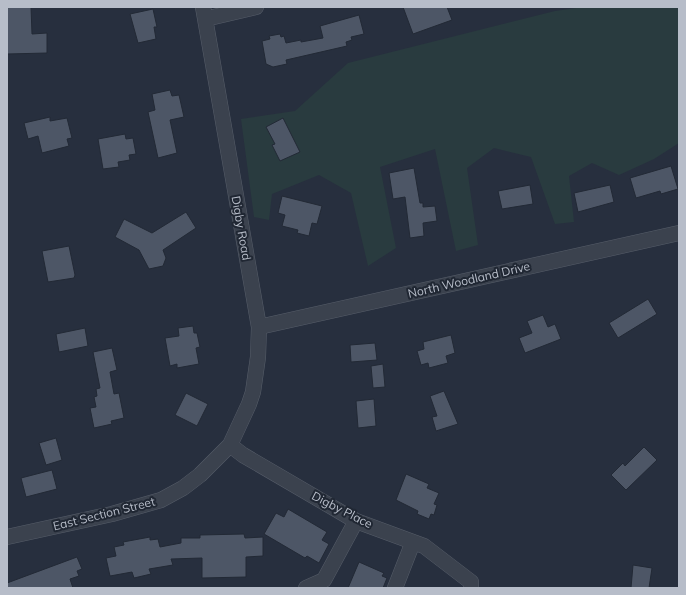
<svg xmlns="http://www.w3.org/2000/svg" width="686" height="595" viewBox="0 0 686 595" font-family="Mulish,sans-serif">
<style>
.green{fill:#293b3f}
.building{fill:#4d5666;stroke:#222935}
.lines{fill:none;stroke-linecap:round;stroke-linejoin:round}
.minor-casing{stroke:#565d69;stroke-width:16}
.minor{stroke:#3b424e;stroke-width:15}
.labels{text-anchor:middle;stroke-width:4;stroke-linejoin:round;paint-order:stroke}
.street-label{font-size:12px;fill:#b7bdc9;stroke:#202733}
</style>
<rect width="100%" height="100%" fill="#272f3e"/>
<path class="green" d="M583,7h96v136l-25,16 -35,16 -27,-12 -23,13 5,46 -19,2 -24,-67 -37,-9 -27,20 11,77 -22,6 -21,-102 -55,18 16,81 -28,18 -17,-73 -32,-18 -47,19 -3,26 -15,-3 -13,-98 54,-8 53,-48 207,-52z"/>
<path class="building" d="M7,7h24l1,27 15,-1v20l-40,1z
M403,7h44l5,13 -39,14z
M153,9l4,18h-3l2,12 -18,4 -8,-29z
M359,15l5,19 -13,3 1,3 -6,2 1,4 -61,14 1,4 -14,3 -7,-3 -4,-23 8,-2 -1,-3 11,-2 1,3 3,-1 2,7 15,-3v2l22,-4 -3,-12z
M170,90l2,6 7,-1 5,22 -14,3 7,33 -19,5 -10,-46 7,-2 -3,-16z
M50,117v4l17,-3 5,20 -5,1 2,7 -27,7 -4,-17 -10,3 -4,-16z
M283,118l17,34 -20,9 -8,-16 3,-1 -9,-17z
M125,134l1,5 7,-1 3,16 -7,1 1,5 -12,2 1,5 -16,2 -5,-30z
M671,166l7,23 -17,5 -1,-3 -24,7 -6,-20z
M414,168l6,35h3v4l12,-1 2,15 -14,2 1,13 -14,2 -5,-41 -12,2 -4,-26z
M530,185l3,19 -31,5 -4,-18z
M610,185l4,17 -36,10 -4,-19z
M282,196l40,10 -5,18 -5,-1 -3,13 -12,-3 1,-3 -16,-4 3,-11 -7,-2z
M186,212l10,16 -33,22 3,8 -3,8 -14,3 -10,-19 -24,-13 9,-18 28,14z
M69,246l6,29 -1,3 -26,4 -6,-31z
M648,299l9,15 -39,24 -9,-15z
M543,315l5,12 7,-3 6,15 -36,14 -6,-15 13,-5 -5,-12z
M193,326l1,7h3l3,14 -4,1 3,16 -22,4v-4l-7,2 -5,-28 14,-2 -1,-8z
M85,328l3,18 -29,6 -3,-18z
M451,335l4,18 -9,3 2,7 -19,5 -1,-5 -7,2 -4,-14 7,-2 -1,-7z
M375,343l2,17 -26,2 -1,-17z
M112,348l5,22 -7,2 4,22 5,-1 5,25 -13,3 1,3 -18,4 -4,-20 6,-1 -2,-10 3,-1 -1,-7 4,-1 -7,-36z
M383,364l2,23 -12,1 -2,-22z
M444,391l14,33 -22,7 -4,-14 5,-1 -7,-20z
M186,393l22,11 -11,22 -22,-11z
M374,399l2,27 -18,2 -2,-27z
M56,438l6,22 -16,5 -7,-22z
M644,447l13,13 -31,30 -15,-15 12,-12 2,3z
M52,470l5,19 -31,8 -5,-19z
M406,474l23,10 -2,4 12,5 -5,11 3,1 -3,10 -3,-1 -2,5 -12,-5 1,-3 -22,-11z
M288,509l39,23 -5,8 7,4 -10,19 -12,-7 -2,2 -41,-24 12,-21 8,4z
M244,534l1,4 18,-1v19l-17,1v20l-44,1v-20l-31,1 2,6 -24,4 2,5 -17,4 -2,-6 -22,4 -4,-18 10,-2 -2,-9 10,-2 -1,-3 27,-5v3l8,-1 2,8 21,-4v-5h19v-3z
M77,557l5,12 -5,2 2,5 -9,3 3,9h-66v-5z
M359,562l25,11 -2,3 5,2 -4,10h-35z
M633,565l19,3 -3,20h-18z"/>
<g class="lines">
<defs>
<path id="minor" d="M205,19l51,-12
M259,327l420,-94
M230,445l13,10 113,66 68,25 47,36v6
M7,537l105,-23 49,-14 22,-12 17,-13 30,-30 19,-41 4,-12 5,-35 1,-30 -56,-320
M306,588l18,-8 32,-59
M395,588l18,-46"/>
</defs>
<use href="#minor" class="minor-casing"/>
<use href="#minor" class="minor"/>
</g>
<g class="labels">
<g class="street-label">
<text transform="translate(241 228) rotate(80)" y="4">Digby Road</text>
<text transform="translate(469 280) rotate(-13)" y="4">North Woodland Drive</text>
<text transform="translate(342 510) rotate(27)" y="4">Digby Place</text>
<text transform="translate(104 514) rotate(-14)" y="4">East Section Street</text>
</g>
</g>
<rect width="686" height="595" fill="none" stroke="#b7bdc9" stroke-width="16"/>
</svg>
